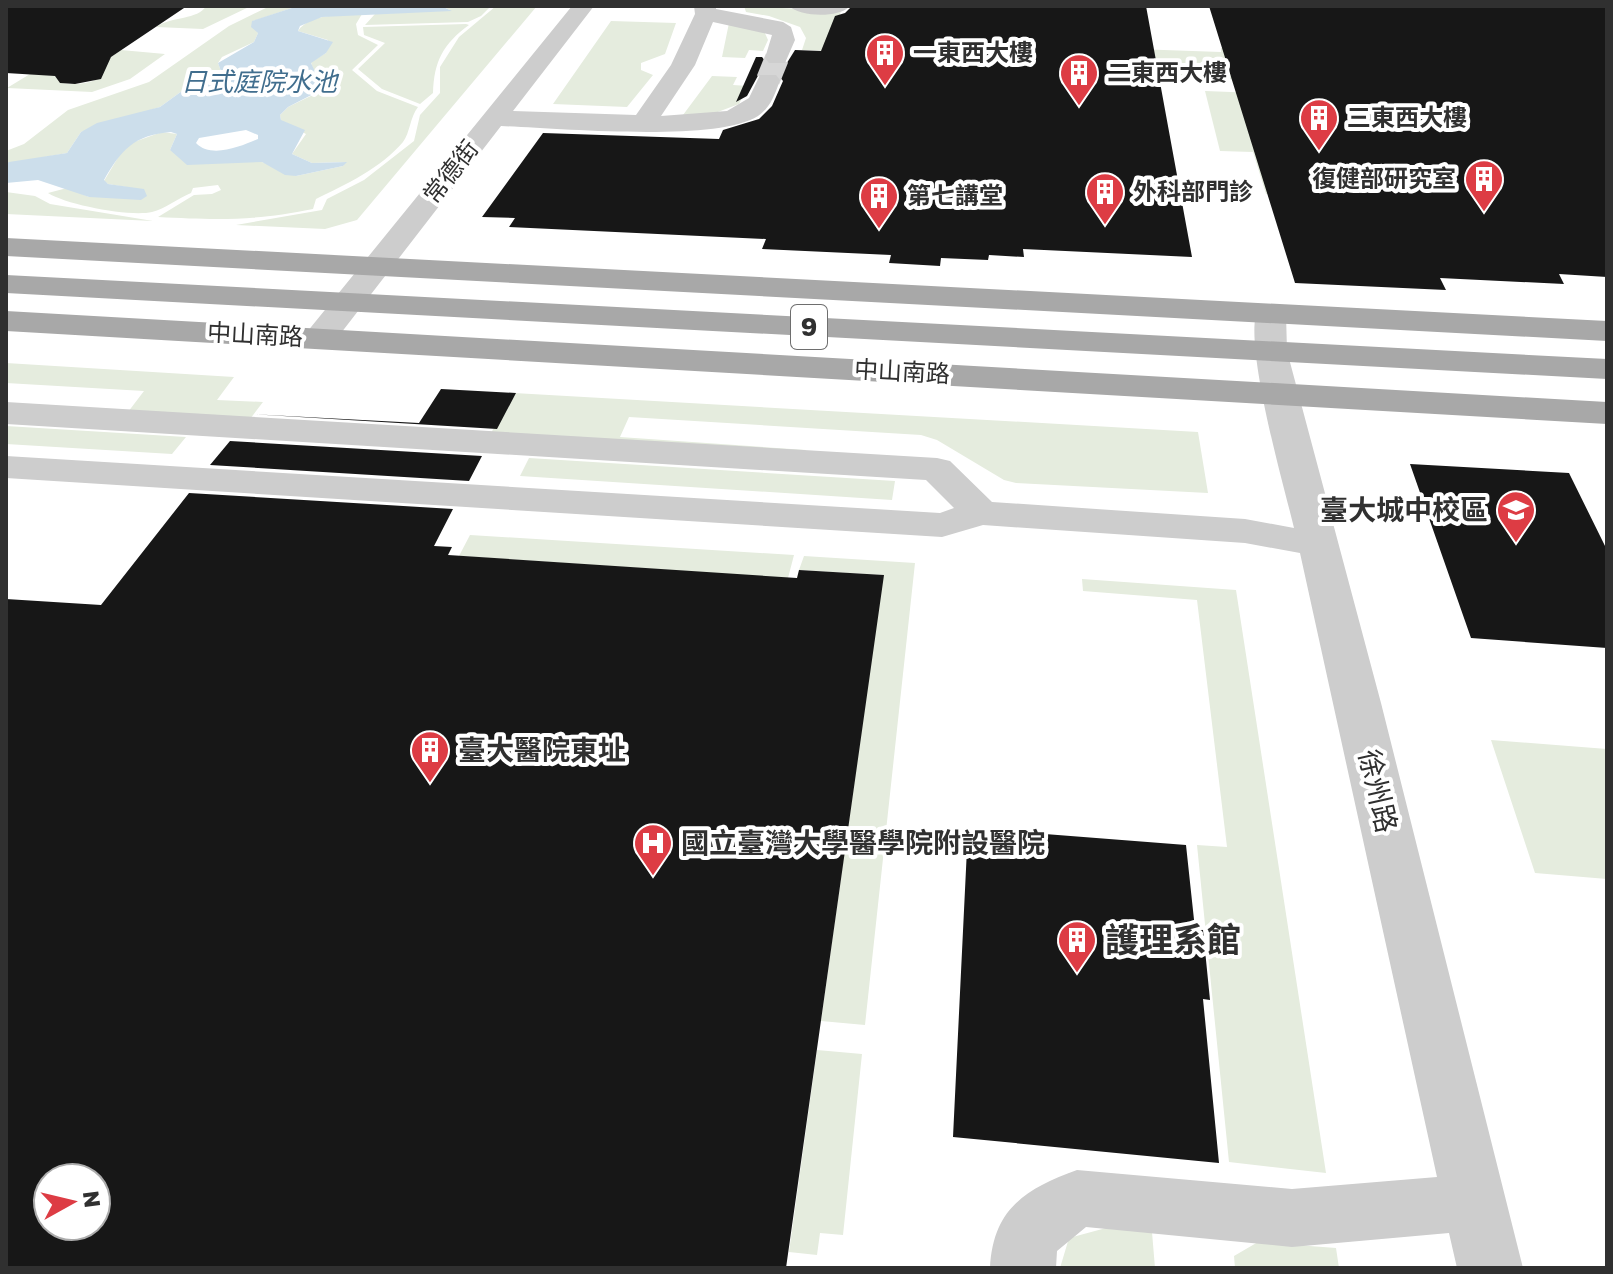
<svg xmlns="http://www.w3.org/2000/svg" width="1613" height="1274" viewBox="0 0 1613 1274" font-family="'Golos Text','Noto Sans TC',sans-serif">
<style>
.green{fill:#e5ecde}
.water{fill:#ccdeeb;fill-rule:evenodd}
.building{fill:#171717;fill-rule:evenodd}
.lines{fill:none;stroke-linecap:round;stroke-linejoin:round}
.minor-tunnel{stroke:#d6d6d6;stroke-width:24;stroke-dasharray:24 12;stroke-linecap:butt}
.minor{fill:#cdcdcd;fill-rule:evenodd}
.major{fill:#a8a8a8;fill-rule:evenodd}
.labels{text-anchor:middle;stroke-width:8;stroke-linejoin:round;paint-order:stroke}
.far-poi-label{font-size:24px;font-weight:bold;fill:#303030;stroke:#fff;text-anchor:start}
.far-street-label{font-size:24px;fill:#303030;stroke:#fff}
.far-water-label{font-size:26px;font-style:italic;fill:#416e8e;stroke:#fff}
.shield{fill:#fff;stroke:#6e6e6e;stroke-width:2}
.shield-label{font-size:26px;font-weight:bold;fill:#303030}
.poi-label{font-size:28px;font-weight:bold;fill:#303030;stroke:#fff;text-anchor:start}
.street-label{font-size:28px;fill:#303030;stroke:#fff}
.near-poi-label{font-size:34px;font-weight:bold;fill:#303030;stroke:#fff;text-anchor:start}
</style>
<rect width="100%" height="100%" fill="#fff"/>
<path class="green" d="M206,6h45l-48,23 -47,-2c16,-11 42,-7 50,-21z
M270,6h28l-45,15 5,12 -4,9 -32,15 -4,6 4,11 -2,4 -38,13 -22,16 -79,25 -14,21 -61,11v-13l18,-7 44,-34 81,-28 80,-56z
M441,6h50l-10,10 -13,6 -103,3 10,-11 75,-4z
M496,6h41l-180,214 -32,9 -89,-4 86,-15 5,-11 37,-19 50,-39 6,-26 20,-22v-26l19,-30z
M744,6l97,5 -13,40 -26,-1 4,-12 -6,-11 -31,-11 -23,-4z
M362,14l-6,10 2,11 20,10 -26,25 25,21 41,16c-8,10 -8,26 -15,35 -22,26 -58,43 -87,57l-3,10c-58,12 -96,11 -155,8l36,-22 18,-1 9,-4 -3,-5 -25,3 -2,5c-13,5 -26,16 -39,19 -22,5 -85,-7 -104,-19l19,-5 22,9 55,-7 -36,-6 -4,-3 19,-32 8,-6 31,-11 15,2 -7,16 92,12 34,14 47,-10 2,-4 -33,1 -20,-9 14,-20 -25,-13 -1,-6 8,-8 31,-15 -8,-30 15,-9 2,-13 -30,-9c12,-18 44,-16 64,-17z
M611,21l65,2 -11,31 -24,9v7l12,5 -26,32 -74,-3z
M729,23l35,8 4,9 -5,11 -14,-1 -4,8 -23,-1z
M466,24l3,1c-26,19 -35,36 -36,68l-13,11 -38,-15 -24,-20 27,-26 -21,-8 -1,-8z
M1221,48h22l10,32 -114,-4 -4,-27 86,3z
M121,50l44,4 -35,25 -38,13 -85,-4 23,-14 30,2 -1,6c14,4 30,2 43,-5l-10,-7z
M712,76l25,1 -4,8 15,1 -9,18 -24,9 -32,2z
M1205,91l52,2 33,102 -24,-1 -13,-42 -33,-1z
M6,192l29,4 15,8 103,17 -147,-7z
M6,363l228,14 -17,23 46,2 -13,17 -122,-7 16,-21 -138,-8z
M514,393l684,39 10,61 -192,-10 -12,-3 -67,-40 -16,-5 -292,-18 -9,20 186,13 -1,3 -314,-20z
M6,426l180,11 -14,17 -166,-10z
M529,458l366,23 -3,19 -372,-24z
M470,535l324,20 -6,23 -329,-22z
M804,556l111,7 -50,462 -44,-4 62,-446 -84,-5z
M1082,579l154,11 90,583 -97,-11 -32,-317 30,2 -30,-247 -114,-9z
M1491,740l116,9v130l-72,-6z
M817,1050l45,4 -19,181 -23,-2 -3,22 -28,-3z
M1106,1228l46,4 3,36h-95l9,-30z
M1258,1242l78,6 3,20h-104l-1,-12z"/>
<path class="water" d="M298,6h143l11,5 -130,6 -22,9 -2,5 35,11 -7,11 -15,10 12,26 -35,18 -8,8 1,5 24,10 -13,24 20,9 35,-1 -4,4 -47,10 -11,-1 -23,-13 -75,3 -17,-15 7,-16 -6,-2c-37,3 -50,18 -67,48l4,4 36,5 3,7 -6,4 -52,-3 -51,-17 -32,3v-19l3,-2 58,-9 14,-21 16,-9 63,-16 22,-16 38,-13 2,-4 -4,-11 36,-21 4,-9 -7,-6 1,-6zM246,130l12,5v4c-16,7 -47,20 -62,4l3,-5z"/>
<path class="building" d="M6,6h181l-76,51 -10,22 -26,5 -15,-1 -5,-7 -49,-3z
M852,6h294l46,251 -169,-8 1,8 -35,-2 -1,5 -47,-2 -1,8 -51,-3 2,-8 -129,-6 4,-10 -257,-12 6,-9 -33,-1 61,-84 176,6 4,-9 36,-11 13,-13 11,-25 -7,-9h-16l-13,24 -11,6 20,-45h6l7,9h16l10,-16 26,1 14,-35 10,-3z
M1209,6h398v271l-48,-3 5,10 -124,-6 6,12 -151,-7z
M441,389l75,4 -19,36 -246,-15 168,9z
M230,441l252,15 -13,25 -259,-16z
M1410,464l159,9 38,77v98l-136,-10z
M189,493l264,16 -19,37 18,1 -4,8 349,23 2,-8 85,5 -98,693h-780v-669l95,6zM48,1178h48v48h-48z
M968,828l218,17 9,84 8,1 7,70 -7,-1 16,164 -266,-26z"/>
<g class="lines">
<path class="minor-tunnel" d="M768,80l9,-22"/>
<path class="minor" d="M572,6h22l-81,105 123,4 35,-50 24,-51 -1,-8h22v3l67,13 8,5 4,13 -10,23h-16l-4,-5 7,-23 -59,-13 -18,43 -34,51 66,-5 22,-13 11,-23h16l4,5c-5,14 -9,27 -22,36 -42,27 -201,12 -257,10l-170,220 -12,3 -12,-3 -5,-7 5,-7z
M789,6h59l1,1c-11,11 -49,10 -60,-1z
M1270,304l11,3 5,7 1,37 94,352 142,565h-66l-8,-35 -157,14 -206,-20 -29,24 -1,17h-66c3,-59 35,-79 87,-98l215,19 145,-12 -137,-624 -55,-10 -262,-18 -41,12 -936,-59v-22l934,57 14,-5 -28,-28 -920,-56v-22l931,56 13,3 42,41 253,17 49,9c-9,-39 -54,-193 -35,-221z"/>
<path class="major" d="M6,238l1601,83v20l-1601,-85z
M6,275l1601,84v20l-1601,-86z
M6,311l1601,91v22l-1601,-93z"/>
</g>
<defs>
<symbol id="building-pin" viewBox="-11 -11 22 30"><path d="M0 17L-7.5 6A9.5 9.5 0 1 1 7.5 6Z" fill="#dd3c44" stroke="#fff"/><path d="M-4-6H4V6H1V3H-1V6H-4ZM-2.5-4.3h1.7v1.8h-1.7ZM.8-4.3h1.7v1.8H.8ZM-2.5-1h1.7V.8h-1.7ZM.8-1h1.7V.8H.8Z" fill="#fff"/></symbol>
<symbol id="university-pin" viewBox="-11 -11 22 30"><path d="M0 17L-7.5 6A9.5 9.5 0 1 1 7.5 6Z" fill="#dd3c44" stroke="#fff"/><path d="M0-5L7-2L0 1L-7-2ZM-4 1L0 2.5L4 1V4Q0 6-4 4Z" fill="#fff"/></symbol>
<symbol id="hospital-pin" viewBox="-11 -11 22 30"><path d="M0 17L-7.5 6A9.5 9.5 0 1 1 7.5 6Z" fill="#dd3c44" stroke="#fff"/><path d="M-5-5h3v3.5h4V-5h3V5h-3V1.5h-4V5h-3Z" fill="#fff"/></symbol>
</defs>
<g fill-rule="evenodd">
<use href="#building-pin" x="863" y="31" width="44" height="60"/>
<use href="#building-pin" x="1057" y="51" width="44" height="60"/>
<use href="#building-pin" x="1297" y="96" width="44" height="60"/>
<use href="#building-pin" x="1462" y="157" width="44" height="60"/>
<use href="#building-pin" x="1083" y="170" width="44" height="60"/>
<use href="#building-pin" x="857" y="174" width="44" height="60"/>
<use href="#university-pin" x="1494" y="488" width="44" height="60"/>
<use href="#building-pin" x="408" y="728" width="44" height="60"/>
<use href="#hospital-pin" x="631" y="821" width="44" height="60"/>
<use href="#building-pin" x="1055" y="918" width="44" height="60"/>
</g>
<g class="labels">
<g class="far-poi-label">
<text x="913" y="61">一東西大樓</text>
<text x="1107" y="81">二東西大樓</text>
<text x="1347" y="126">三東西大樓</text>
<text x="1456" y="187" text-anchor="end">復健部研究室</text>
<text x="1133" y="200">外科部門診</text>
<text x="907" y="204">第七講堂</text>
</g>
<g class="far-street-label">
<text transform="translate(451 172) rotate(-52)" y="8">常德街</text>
<text transform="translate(255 335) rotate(3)" y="8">中山南路</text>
<text transform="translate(902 372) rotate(3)" y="8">中山南路</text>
</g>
<g class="far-water-label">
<text x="259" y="91">日式庭院水池</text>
</g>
<rect class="shield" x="791" y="305" width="36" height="44" rx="6"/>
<g class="shield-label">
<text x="809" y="336">9</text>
</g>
<g class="poi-label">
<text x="1488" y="520" text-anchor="end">臺大城中校區</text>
<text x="458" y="760">臺大醫院東址</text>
<text x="681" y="853">國立臺灣大學醫學院附設醫院</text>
</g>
<g class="street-label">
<text transform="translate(1378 791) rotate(77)" y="10">徐州路</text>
</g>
<g class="near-poi-label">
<text x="1105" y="952">護理系館</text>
</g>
</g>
<rect width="1613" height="1274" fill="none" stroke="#303030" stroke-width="16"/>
<g transform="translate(72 1202) rotate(82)"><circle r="38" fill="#ffffff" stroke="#acacac" stroke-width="2"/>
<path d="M0-6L14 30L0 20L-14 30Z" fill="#dd3c44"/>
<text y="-12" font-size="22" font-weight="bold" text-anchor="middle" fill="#303030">N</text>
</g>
</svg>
